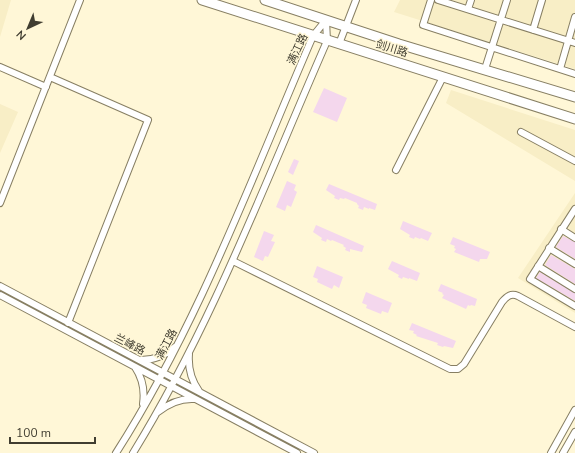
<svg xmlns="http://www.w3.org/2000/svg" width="575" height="453" viewBox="0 0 575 453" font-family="'Nunito Sans','Noto Sans SC',sans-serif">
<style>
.built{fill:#f8eec6}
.building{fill:#f4d7ed}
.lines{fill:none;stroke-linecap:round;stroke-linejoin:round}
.minor-casing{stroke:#877f63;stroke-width:8}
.highway-casing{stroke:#877f63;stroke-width:11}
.minor{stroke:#fff;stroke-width:6}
.highway{stroke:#fff;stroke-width:9}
.labels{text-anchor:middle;stroke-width:3;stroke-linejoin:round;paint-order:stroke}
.street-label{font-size:11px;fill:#403d30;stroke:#fff7d7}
</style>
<rect width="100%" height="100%" fill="#fff7d7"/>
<path class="built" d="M0,0h11l-11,37z
M400,0h175v69l-181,-57z
M451,90l124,40v51l-129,-78z
M0,104l18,8 -18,41z
M575,193v120l-57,-35z"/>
<path class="building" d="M324,88l23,10 -10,24 -24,-10z
M294,159l5,2 -6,14 -5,-3z
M287,181l9,4 -2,5 3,2 -6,15 -4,-2 -2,6 -9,-4z
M329,184l48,20 -2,6 -6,-2v1l-5,-2 -1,3 -5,-2 1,-2 -2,-2v-1l-12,-5 -1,1 -4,-1 -1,2 -5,-2 1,-2 -9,-6z
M403,221l29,12 -4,8 -7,-3 -1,1 -5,-2 -1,2 -5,-2 1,-2 -10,-6z
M316,225l48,21 -2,6 -12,-3v3l-5,-2 1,-2 -3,-2 1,-1 -12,-5 -1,1 -4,-2 -1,3 -5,-2 1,-2 -9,-6z
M264,231l10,4 -3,6 4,1 -7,15 -3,-1 -2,5 -9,-4z
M563,236l12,6v17l-19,-12z
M453,237l37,15 -3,7h-7l-1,3 -25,-10 2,-3 -2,-1 1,-2 -5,-2z
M551,255l24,14v15l-30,-19z
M392,261l28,12 -3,8 -8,-3v1l-6,-2 -1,2 -4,-2 1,-2 -11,-6z
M317,266l26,11 -4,11 -5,-3 -2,4 -15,-7 1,-3 -5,-2z
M540,272l35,21v8l-39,-23z
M441,284l36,15 -2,7 -4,-1 -1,1 -2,-1 -2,4 -24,-11 2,-3 -2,-1 1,-1 -5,-2z
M366,292l26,11 -4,10 -6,-2 -1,3 -15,-6 1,-3 -5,-2z
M412,323l44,18 -3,7 -9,-2 -1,1 -6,-2 1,-2 -22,-7 1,-1 -4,-2 1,-2 -5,-1z"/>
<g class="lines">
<defs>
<path id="minor" d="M431,0l-8,25 152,49
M438,0l137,43
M468,9l3,-9
M533,30l9,-30
M339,44l17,-44
M0,67l46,20
M485,69l22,-69
M560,69l15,-52
M50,77l98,43 -80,203
M521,132l54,29
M396,170l47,-93
M0,203l80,-203
M575,209l-45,70 45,27
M561,229l14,9
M549,248l26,16
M233,261l217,108h8l6,-5 38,-62c5,-6 9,-9 16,-6l57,31
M538,266l37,23
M0,286l314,167
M0,295l297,158
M189,354c-1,13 2,26 10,37
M141,360c13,0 24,-4 34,-13
M135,367c8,12 10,23 8,37
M158,412c11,-9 23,-14 37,-13
M116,453c83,-130 136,-276 197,-417l13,-16
M133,453c80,-130 133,-273 194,-412l-1,-21
M551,453l24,-43
M563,453l12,-21"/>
<path id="highway" d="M202,0l373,119
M265,0l134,44 176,53"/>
</defs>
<use href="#minor" class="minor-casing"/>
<use href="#highway" class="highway-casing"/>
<use href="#minor" class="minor"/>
<use href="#highway" class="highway"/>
</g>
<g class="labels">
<g class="street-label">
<text transform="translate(392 48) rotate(17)" y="4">剑川路</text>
<text transform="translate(297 49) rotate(-65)" y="4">满江路</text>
<text transform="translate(130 344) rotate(27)" y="4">兰峰路</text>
<text transform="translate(166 344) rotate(-62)" y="4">满江路</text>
</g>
</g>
<g transform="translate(28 28) rotate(224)" stroke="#fff7d7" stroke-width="3" paint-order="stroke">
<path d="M0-3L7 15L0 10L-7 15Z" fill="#403d30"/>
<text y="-6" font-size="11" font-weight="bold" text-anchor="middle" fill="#403d30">N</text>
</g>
<path d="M10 437v6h85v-6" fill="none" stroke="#403d30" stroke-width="2"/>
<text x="16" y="437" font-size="12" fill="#403d30" stroke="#fff7d7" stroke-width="3" paint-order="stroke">100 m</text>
</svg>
